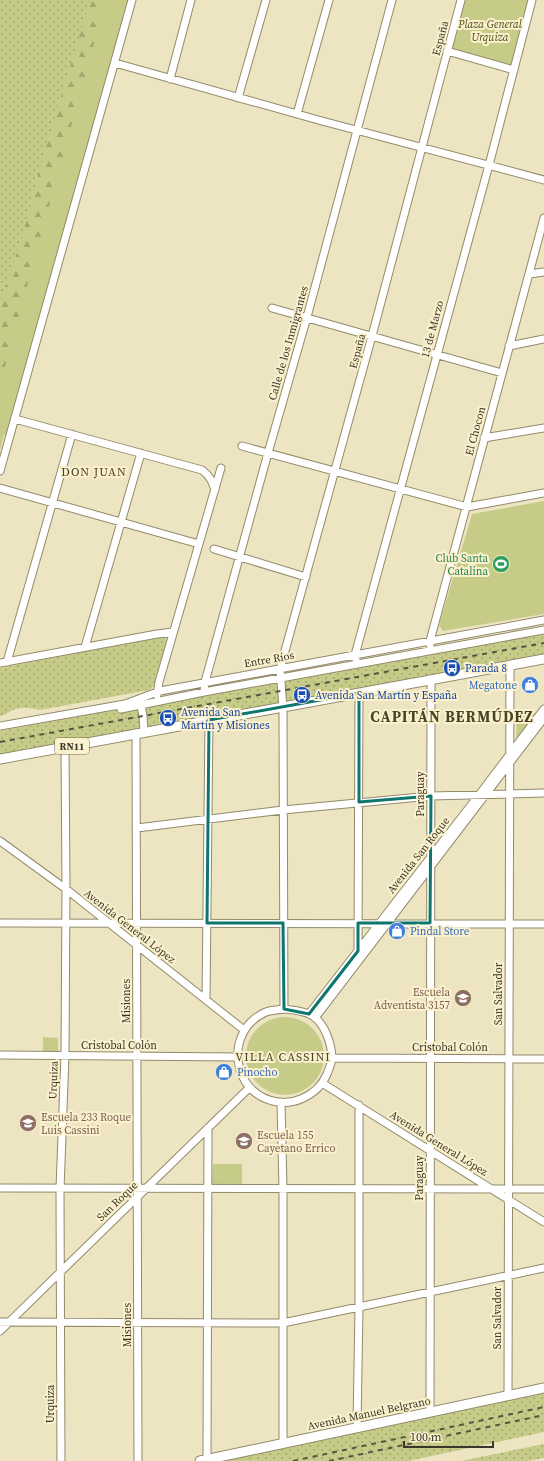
<svg xmlns="http://www.w3.org/2000/svg" width="544" height="1461" viewBox="0 0 544 1461" font-family="'Source Serif 4',serif">
<style>
.grass{fill:url(#grass-dots)}
.forest{fill:url(#forest-firs)}
.green{fill:#c6cb88}
.lines{fill:none;stroke-linecap:round;stroke-linejoin:round}
.minor-casing{stroke:#938a6a;stroke-width:9}
.major-casing{stroke:#938a6a;stroke-width:11}
.minor{stroke:#fff;stroke-width:7}
.major{stroke:#fff;stroke-width:9}
.rail{stroke:#585443;stroke-width:2;stroke-dasharray:5 5;stroke-linecap:butt}
.marked{fill:none;stroke:#0f766e;stroke-width:3;stroke-linejoin:round}
.labels{text-anchor:middle;stroke-width:4;stroke-linejoin:round;paint-order:stroke}
.shield{fill:#fbf1ce;stroke:#746e5a;stroke-width:1}
.shield-label{font-size:10px;font-weight:bold;fill:#3a3629}
.park-label{font-size:11px;font-style:italic;fill:#4b4e14;stroke:#fbf1ce}
.street-label{font-size:11px;fill:#3a3629;stroke:#fbf1ce}
.leisure-label{font-size:11px;fill:#27864d;stroke:#fbf1ce;text-anchor:end}
.transit-label{font-size:11px;fill:#164399;stroke:#fbf1ce;text-anchor:start}
.shop-label{font-size:11px;fill:#366cbe;stroke:#fbf1ce;text-anchor:start}
.education-label{font-size:11px;fill:#785e54;stroke:#fbf1ce;text-anchor:start}
.neighbourhood-label{font-size:12px;letter-spacing:1px;fill:#4b4325;stroke:#fbf1ce}
.district-label{font-size:15px;font-weight:bold;letter-spacing:1px;fill:#4b4325;stroke:#fbf1ce}
</style>
<defs>
<pattern id="grass-dots" width="8" height="8" patternUnits="userSpaceOnUse"><rect width="8" height="8" fill="#c6cb88"/><path d="M2 2h.1M6 6h.1" fill="none" stroke="#a2a66f" stroke-width="1.8" stroke-linecap="round"/></pattern>
<pattern id="forest-firs" width="22" height="20" patternUnits="userSpaceOnUse"><rect width="22" height="20" fill="#c6cb88"/><path d="M5 1l3.5 6h-7zM16 11l3.5 6h-7z" fill="#a2a66f"/></pattern>
</defs>
<rect width="100%" height="100%" fill="#ede4c2"/>
<path class="grass" d="M0,0h106l-106,384z
M544,630v29l-544,100v-28z
M155,638h9l3,2 1,4 -11,40 -8,6 -109,20c-9,-2 -19,-4 -29,1 -4,2 -6,4 -11,5v-48z
M544,1388v44l-136,29h-208z
M544,1444v14l-16,3h-67z"/>
<path class="forest" d="M90,0h19l-109,401v-97l22,-67 18,-70z"/>
<path class="green" d="M106,0h23l-121,433 -4,2 -4,15v-66z
M464,0h67l-18,67 -62,-17z
M544,501v113l-101,17 -4,-6 33,-111z
M538,713l-19,27 -3,1 1,-27z
M246 1056a39 39 0 1 1 78 0a39 39 0 1 1-78 0Z
M43,1037l15,1v12l-2,2 -13,-1z
M213,1164h29v20h-30z"/>
<g class="lines">
<defs>
<path id="minor" d="M447,51l67,19
M115,63l207,58 222,59
M170,79l21,-79
M238,98l28,-98
M297,114l32,-114
M529,274l15,-2
M272,308l230,65
M509,346l35,-7
M15,419l187,51c8,6 10,11 13,20
M484,438l60,-10
M242,446l225,61 77,-14
M0,471l132,-471
M0,488l199,56
M214,549l92,28
M430,645v-4l114,-423
M85,647l56,-194
M7,662l65,-228
M0,663l157,-29 16,-2
M357,664l-2,-9 134,-490 43,-165
M204,692l1,-10 63,-229 39,-136 85,-317
M157,695l2,-13 62,-214
M140,701l3,15 1,16
M121,709l83,-17 340,-62
M0,726l125,-22 35,-13 384,-71
M136,733l2,728
M137,828l146,-18 148,-14 113,-3
M0,841l66,48 178,141
M0,923l544,1
M358,951l1,-258
M206,1000l3,-280
M284,1009l-1,-301 -3,-39 92,-333 89,-336
M284,1009c8,1 22,2 29,7 12,8 18,27 19,41 0,5 -3,12 -5,17 -5,12 -14,20 -26,25 -7,3 -15,4 -23,3 -47,-6 -55,-72 -12,-90 5,-2 12,-2 18,-3z
M309,1014l170,-219 65,-86
M315,1018l229,-300
M0,1055l237,2
M332,1058l212,1
M322,1083l222,139
M281,1102l2,87v254
M0,1188l544,1
M0,1322l283,1 261,-55
M0,1331l249,-243
M508,1396l2,-731
M430,1412l1,-732
M357,1427l2,-120v-202
M207,1459l1,-331
M61,1461l-1,-272 5,-134 1,-166 -1,-142"/>
<path id="major" d="M0,759l544,-100
M200,1461l344,-73"/>
</defs>
<use href="#minor" class="minor-casing"/>
<use href="#major" class="major-casing"/>
<use href="#minor" class="minor"/>
<use href="#major" class="major"/>
<path class="rail" d="M0,742l544,-99
M293,1461l251,-54
M329,1461l215,-46"/>
</g>
<path class="marked" d="M359,693v109l72,-6 -1,127h-72v28l-49,63 -25,-5 -1,-86h-76l2,-203z"/>
<defs>
<symbol id="stadium-disc" viewBox="-11 -11 22 22"><circle r="9.5" fill="#2e9e5b" stroke="#fbf1ce"/><path d="M0-5a6.5 5 0 1 0 0 10a6.5 5 0 1 0 0-10ZM-3.5-1.8h7v3.6h-7Z" fill="#fff"/></symbol>
<symbol id="bus-disc" viewBox="-11 -11 22 22"><circle r="9.5" fill="#1a4fb4" stroke="#fbf1ce"/><path d="M-5-6H5V4H4V6H2V4H-2V6H-4V4H-5ZM-3.5-4V0h7V-4ZM-3.5 1.2v1.5H-2V1.2ZM2 1.2v1.5H3.5V1.2Z" fill="#fff"/></symbol>
<symbol id="shop-disc" viewBox="-11 -11 22 22"><circle r="9.5" fill="#3f7fe0" stroke="#fbf1ce"/><path d="M-5-2.5h2.3a2.7 3.5 0 0 1 5.4 0H5L5.5 6h-11ZM-1.5-2.5h3a1.5 2.3 0 0 0-3 0Z" fill="#fff"/></symbol>
<symbol id="school-disc" viewBox="-11 -11 22 22"><circle r="9.5" fill="#8d6e63" stroke="#fbf1ce"/><path d="M0-5L7-2L0 1L-7-2ZM-4 1L0 2.5L4 1V4Q0 6-4 4Z" fill="#fff"/></symbol>
</defs>
<g fill-rule="evenodd">
<use href="#stadium-disc" x="491" y="554" width="20" height="20"/>
<use href="#bus-disc" x="442" y="658" width="20" height="20"/>
<use href="#shop-disc" x="520" y="675" width="20" height="20"/>
<use href="#bus-disc" x="292" y="685" width="20" height="20"/>
<use href="#bus-disc" x="158" y="708" width="20" height="20"/>
<use href="#shop-disc" x="387" y="921" width="20" height="20"/>
<use href="#school-disc" x="453" y="988" width="20" height="20"/>
<use href="#shop-disc" x="214" y="1062" width="20" height="20"/>
<use href="#school-disc" x="18" y="1113" width="20" height="20"/>
<use href="#school-disc" x="234" y="1131" width="20" height="20"/>
</g>
<g class="labels">
<rect class="shield" x="55" y="738" width="34" height="16" rx="3"/>
<g class="shield-label">
<text x="72" y="750">RN11</text>
</g>
<g class="park-label">
<text x="490" y="28">Plaza General<tspan x="490" dy="13">Urquiza</tspan></text>
</g>
<g class="street-label">
<text transform="translate(440 38) rotate(-75)" y="4">España</text>
<text transform="translate(432 329) rotate(-75)" y="4">13 de Marzo</text>
<text transform="translate(288 343) rotate(-74)" y="4">Calle de los Inmigrantes</text>
<text transform="translate(357 351) rotate(-75)" y="4">España</text>
<text transform="translate(475 431) rotate(-75)" y="4">El Chocon</text>
<text transform="translate(269 659) rotate(-10)" y="4">Entre Ríos</text>
<text transform="translate(420 794) rotate(-90)" y="4">Paraguay</text>
<text transform="translate(418 855) rotate(-52)" y="4">Avenida San Roque</text>
<text transform="translate(130 926) rotate(38)" y="4">Avenida General López</text>
<text transform="translate(498 994) rotate(-90)" y="4">San Salvador</text>
<text transform="translate(126 1001) rotate(-90)" y="4">Misiones</text>
<text x="119" y="1049">Cristobal Colón</text>
<text x="450" y="1051">Cristobal Colón</text>
<text transform="translate(53 1080) rotate(-88)" y="4">Urquiza</text>
<text transform="translate(439 1143) rotate(32)" y="4">Avenida General López</text>
<text transform="translate(419 1178) rotate(-90)" y="4">Paraguay</text>
<text transform="translate(117 1201) rotate(-44)" y="4">San Roque</text>
<text transform="translate(497 1318) rotate(-90)" y="4">San Salvador</text>
<text transform="translate(127 1325) rotate(-90)" y="4">Misiones</text>
<text transform="translate(50 1404) rotate(-90)" y="4">Urquiza</text>
<text transform="translate(369 1413) rotate(-12)" y="4">Avenida Manuel Belgrano</text>
</g>
<g class="leisure-label">
<text x="488" y="562">Club Santa<tspan x="488" dy="13">Catalina</tspan></text>
</g>
<g class="transit-label">
<text x="465" y="672">Parada 8</text>
<text x="315" y="699">Avenida San Martín y España</text>
<text x="181" y="716">Avenida San<tspan x="181" dy="13">Martín y Misiones</tspan></text>
</g>
<g class="shop-label">
<text x="517" y="689" text-anchor="end">Megatone</text>
<text x="410" y="935">Pindal Store</text>
<text x="237" y="1076">Pinocho</text>
</g>
<g class="education-label">
<text x="450" y="996" text-anchor="end">Escuela<tspan x="450" dy="13">Adventista 3157</tspan></text>
<text x="41" y="1121">Escuela 233 Roque<tspan x="41" dy="13">Luis Cassini</tspan></text>
<text x="257" y="1139">Escuela 155<tspan x="257" dy="13">Cayetano Errico</tspan></text>
</g>
<g class="neighbourhood-label">
<text x="94" y="476">DON JUAN</text>
<text x="283" y="1061">VILLA CASSINI</text>
</g>
<g class="district-label">
<text x="452" y="722">CAPITÁN BERMÚDEZ</text>
</g>
</g>
<path d="M404 1441v6h89v-6" fill="none" stroke="#3a3629" stroke-width="2"/>
<text x="410" y="1441" font-size="12" fill="#3a3629" stroke="#fbf1ce" stroke-width="3" paint-order="stroke">100 m</text>
</svg>
